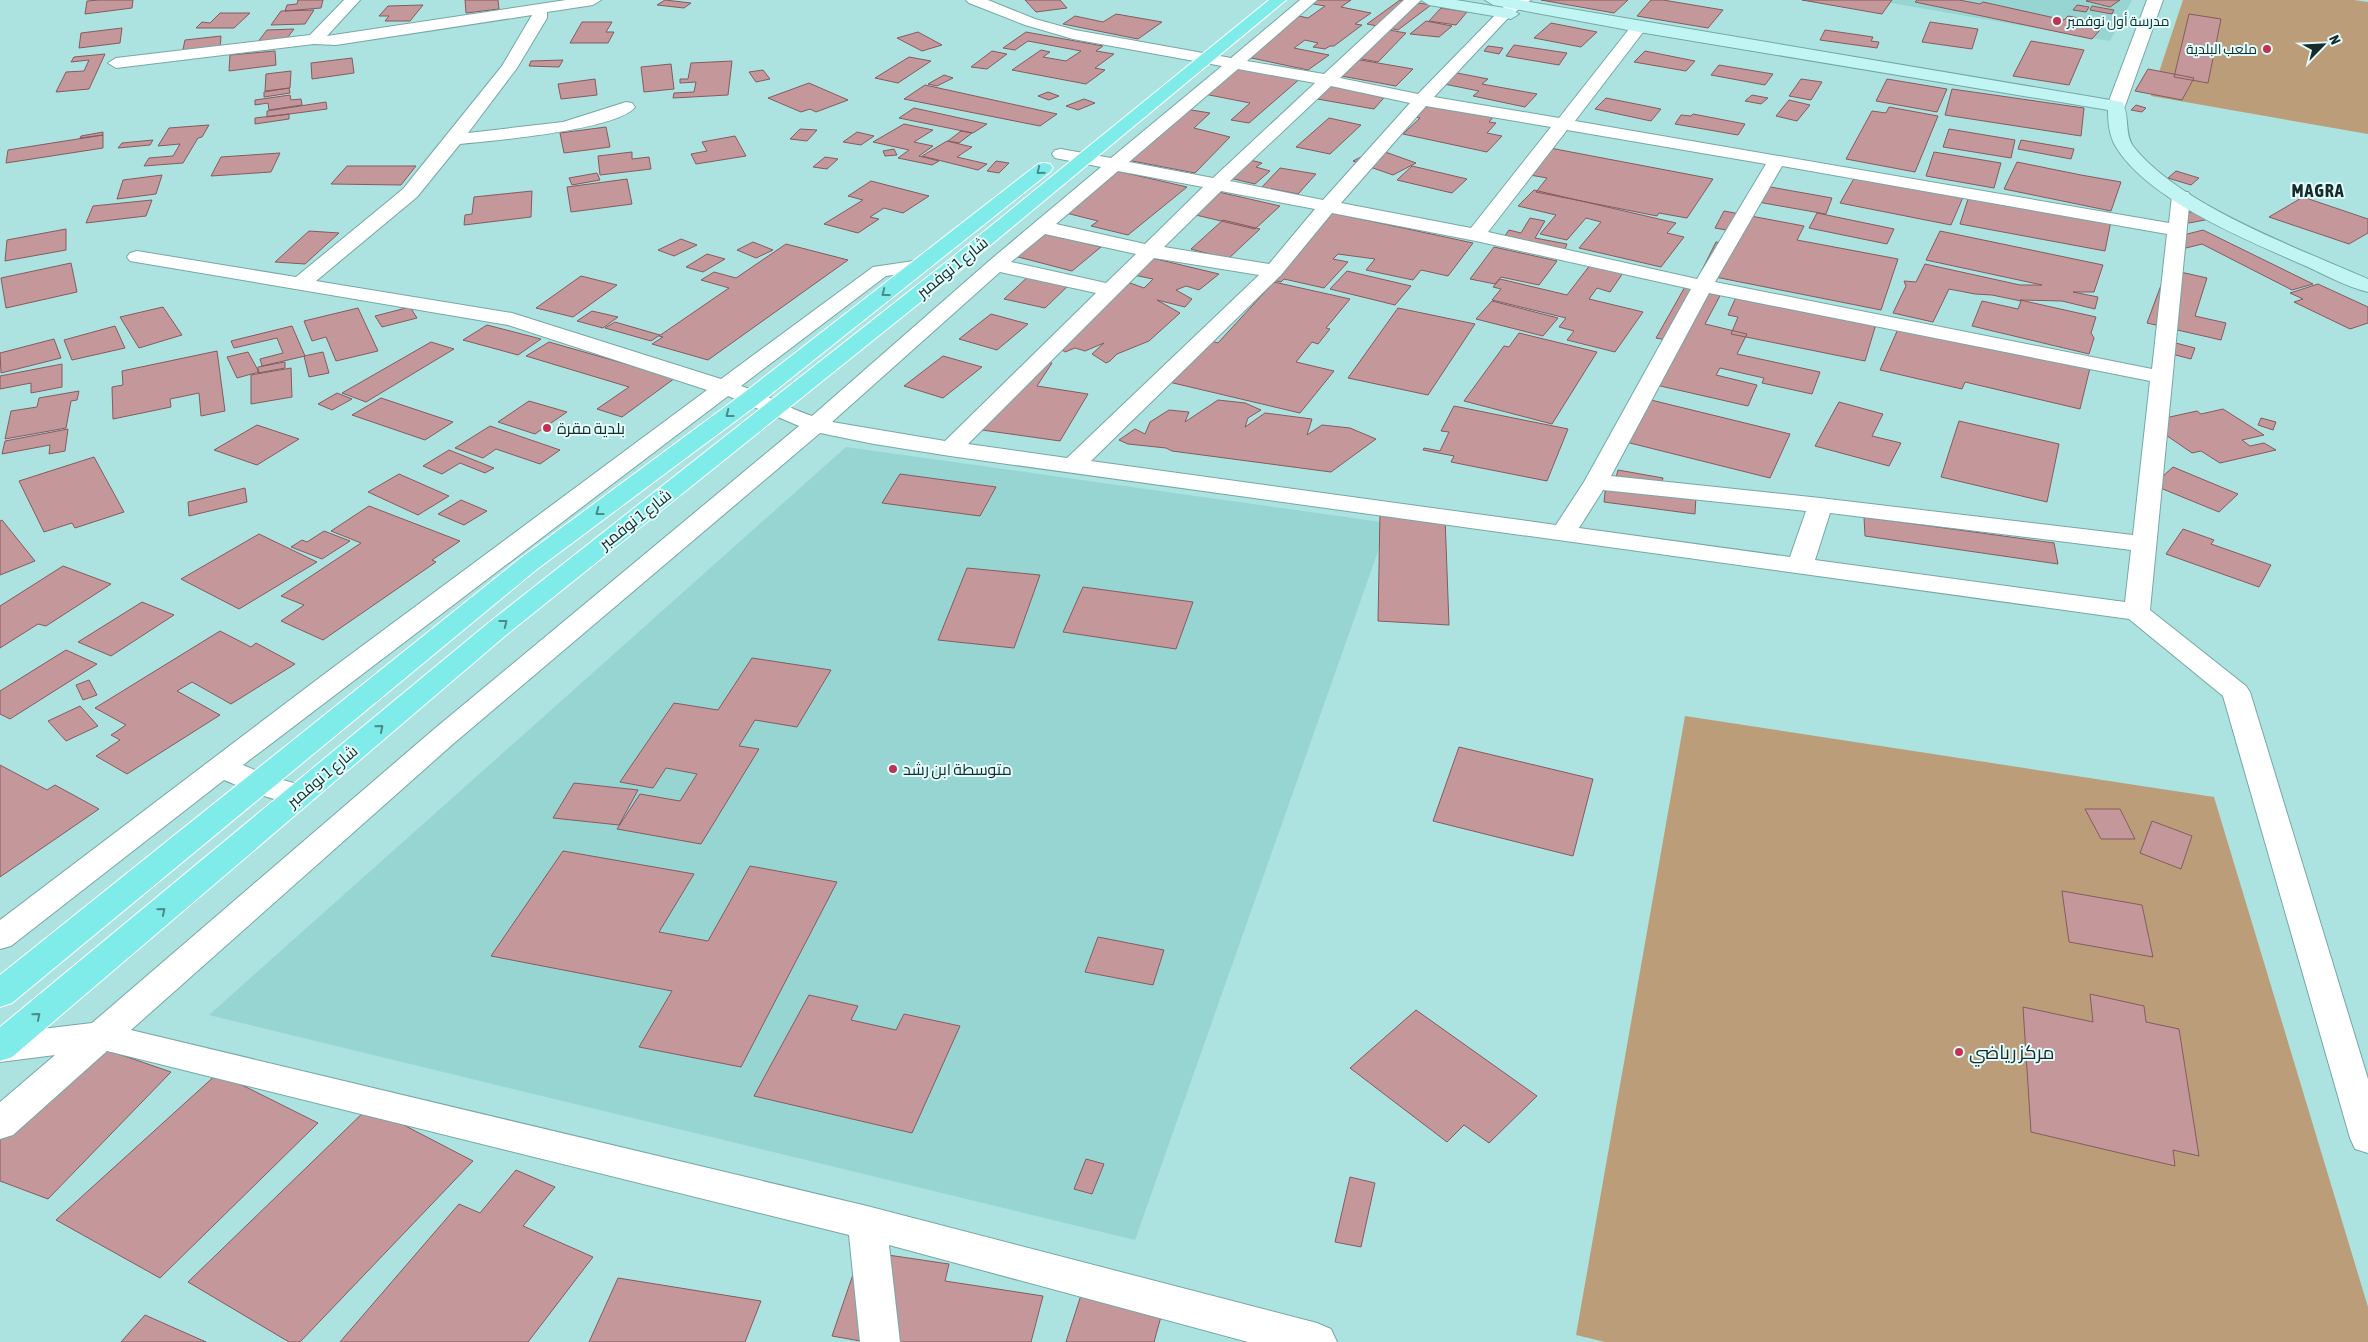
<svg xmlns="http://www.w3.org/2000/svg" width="2368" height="1342" viewBox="0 0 2368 1342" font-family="'Asap Condensed',Cairo,sans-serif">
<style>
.built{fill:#97d5d2}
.green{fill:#bb9e79}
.building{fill:#c4979b;stroke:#855b5f}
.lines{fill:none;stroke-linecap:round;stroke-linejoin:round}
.street-casing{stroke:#74a8a6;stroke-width:2}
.secondary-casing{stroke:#74a8a6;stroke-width:2}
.primary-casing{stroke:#fff;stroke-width:2}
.street{fill:#fff;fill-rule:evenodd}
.secondary{fill:#c0f5f4;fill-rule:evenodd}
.primary{fill:#80ecea;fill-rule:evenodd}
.oneway{stroke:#4b8c8a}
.poi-dot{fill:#c13152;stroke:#e2fdfb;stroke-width:2}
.labels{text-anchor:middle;stroke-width:4;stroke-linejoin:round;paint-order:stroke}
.far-poi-label{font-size:14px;fill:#162b2a;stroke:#e2fdfb;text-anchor:start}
.street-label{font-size:16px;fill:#162b2a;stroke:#e2fdfb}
.poi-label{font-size:16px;fill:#162b2a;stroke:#e2fdfb;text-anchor:start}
.far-district-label{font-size:18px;font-weight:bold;letter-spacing:1px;fill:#162b2a;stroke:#e2fdfb}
.near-poi-label{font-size:19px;fill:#162b2a;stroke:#e2fdfb;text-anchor:start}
</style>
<rect width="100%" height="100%" fill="#ace2df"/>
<path class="built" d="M1874,0h258l-22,41z
M846,447l542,76 -253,717 -926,-225z"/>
<path class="green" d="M2183,0h171l14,2v132l-217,-38z
M1685,716l529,81 154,510v35h-763l-29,-7z"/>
<path class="building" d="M99,0h34l-1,8 -47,6 2,-13z
M298,0h25l-2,8 -36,3 2,-6 10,-1z
M465,0h33l1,9 -33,4z
M665,0l26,3 -7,5 -27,-3z
M1025,0h35l7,8 -31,4z
M1305,0h46l-10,7 30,6 -16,11 7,1 -28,21h-4l-5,3 -12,-2 5,-4 -13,-3 -11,8 35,7 -21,15 -66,-14 57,-40 9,2 17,-12 -23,-4z
M1400,0l31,5 -33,25 -31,-6z
M1541,0h87l-14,13z
M1651,0h12l60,10 -15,18 -71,-12z
M1802,0h90l-10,14z
M1917,0h42l21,4 3,-2 81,18 4,-4 38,7 -14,16 -177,-37z
M2088,0h32l-10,7 -24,-6z
M423,5l-13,16h-25l4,-5h-10l9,-10z
M2077,5l12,2 -3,5 -13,-2z
M2092,6l22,4 -2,4 -22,-4z
M1441,8l26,4 -11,13 -27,-4z
M314,10l-9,14 -34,1 10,-14z
M220,13h30l-16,15h-38l6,-6 8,1z
M1116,14l46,8 -24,17 -75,-15 12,-8 28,6z
M2189,14l32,5 -13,64 -34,-6z
M1426,21l26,5 -13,11 -29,-3z
M582,22h30l-6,10h8l-6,11h-38z
M1930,22l48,7 -6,20 -50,-7z
M1551,23l46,9 -16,15 -47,-9z
M122,28l-2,15 -41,5 2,-15z
M1377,28l29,5 -28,29 -32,-6z
M294,29l-10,13 -27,1 10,-13z
M1825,30l48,7 -2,4 8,1 -2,6 -57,-8z
M918,32l24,13 -20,6 -25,-13z
M1026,32l77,14 -7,5 18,3 -19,14 10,2 -19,14 -74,-14 29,-20 9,2 -7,5 23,4 15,-10 -53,-10 -13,9 -12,-2z
M221,36l-1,13 -38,5 3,-14z
M2031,41l53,9 -15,35 -56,-9z
M1514,45l53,8 -8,12 -53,-9z
M1488,46l15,2 -4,6 -15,-3z
M275,51l1,14 -47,6 1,-16z
M992,51l15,3 -20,15 -16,-2z
M1645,51l50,10 -9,10 -52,-9z
M105,54l-16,35 -33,3 10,-20 18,-1 5,-11 -18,2 3,-5z
M909,57l22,4 -33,22 -23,-5z
M1343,57l70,12 -17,17 -71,-13z
M352,58l2,15 -42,6 -1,-16z
M563,60l-4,7 -30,-1 2,-5z
M732,61l-4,34 -55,3 1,-5 20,-1 2,-10 -16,1v-4h8l3,-16z
M671,64l3,25 -30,3 -3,-25z
M1233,64l69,13 -53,46 -18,-3 19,-17 -56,-11z
M1719,65l54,9 -8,11 -54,-10z
M2148,69l46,9 -12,22 -47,-9z
M763,70l7,9 -14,3 -7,-10z
M291,71l-1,17 -25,3 1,-17z
M1447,71l41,8 -6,5 55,10 -12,13 -52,-11 6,-5 -45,-9z
M944,75l9,3 -16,8 -9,-2z
M595,79l2,16 -36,4 -3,-15z
M1801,79l21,3 -11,18 -22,-4z
M1887,79l60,10 -10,23 -61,-11z
M1322,81l67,11 -15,17 -68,-12z
M809,83l39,17 -32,12 -6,-3 -9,3 -33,-14z
M925,85l132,29 -17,12 -136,-27z
M289,88l1,5 -26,4v-5z
M1952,89l132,19 -3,28 -136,-21z
M1048,92l11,4 -10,4 -11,-4z
M290,95l1,5 10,-1 1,6 -33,5 -1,-7 -13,2v-5z
M1752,95l16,3 -7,6 -16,-3z
M1606,98l55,11 -10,12 -56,-12z
M1084,99l11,4 -17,7 -12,-4z
M1789,100l21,5 -13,16 -21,-5z
M326,102l1,7 -60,8v-6z
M1424,102l70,14 -5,6 7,1 -9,10 15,3 -15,16 -84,-18 17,-16 -11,-2z
M2136,105l10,3 -4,4 -11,-2z
M1889,107l49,9 -23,56 -69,-13 26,-48 14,2z
M914,108l73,16 -14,9 -74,-15z
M1185,109l25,4 -16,15 36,9 -35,36 -68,-13z
M289,114v5l-34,5v-6z
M1693,114l52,10 -7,11 -63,-11 6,-9 10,1z
M1329,118l32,7 -31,29 -34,-7z
M904,124l29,6 -19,12 19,4 -14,10 20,5 -7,4 -34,-7 11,-8 -36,-8z
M209,125l-7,12 -4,1 -15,25 -39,3 5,-8 24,-2 7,-12 -22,2 11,-18z
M606,127l4,20 -46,6 -4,-20z
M800,129l17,1 -10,11 -17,-2z
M1949,129l66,11 -4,18 -68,-11z
M961,131l11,2 -13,10 -11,-2z
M103,132v3l-23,3 1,-2z
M857,132l17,4 -13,9 -18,-3z
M103,135v13l-97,15 2,-13z
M735,136l11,20 -50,8 -5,-10 16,-3 -5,-9z
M153,140l-3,5 -32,3 4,-5z
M2021,140l53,9 -3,10 -53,-10z
M947,141l25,6 -15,10 30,7 -9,6 -56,-14z
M1550,148l163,31 -26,39 -28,-5 -2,3 -121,-24 11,-14 -17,-3z
M894,149l3,6 -12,1 -2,-5z
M1377,149l39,14 -23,12 -40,-14z
M632,152v7l17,-2 2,12 -51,6 -2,-19z
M1934,152l67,11 -7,25 -68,-12z
M280,153l-9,19 -60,4 10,-19z
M825,157l13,2 -11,10 -14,-2z
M1242,158l20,5 -6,4 14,4 -15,13 -34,-8z
M996,161l13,2 -10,10 -12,-2z
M2017,162l64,13 40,7 -10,29 -107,-22z
M347,166h69l-15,19 -70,-1z
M1412,166l55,13 -15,14 -55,-13z
M1280,168l36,6 -18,20 -36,-7z
M1113,170l74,17 -59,48 -37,-9 7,-5 -40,-10z
M2176,171l23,7 -8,7 -23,-7z
M597,173l3,7 -28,5 -3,-7z
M162,175l-6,19 -39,5 6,-19z
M1856,175l108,20 -13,30 -111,-22z
M627,179l5,25 -61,8 -4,-25z
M871,181l58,15 -26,17 -19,-5 -14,9 9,2 -21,14 -34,-9 39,-24 -15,-4z
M1759,185l73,13 -6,16 -74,-13z
M1210,190l70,16 -25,23 -72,-17z
M1534,190l142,33 -9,10 17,4 -23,30 -82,-19 22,-26 -15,-4 -19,22 -27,-6 16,-19 -38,-9z
M532,191l-1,26 -67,8 1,-10 7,-1 2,-17z
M1969,196l142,25 -6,30 -145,-27z
M2303,197l65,22v14l-19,11 -80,-27z
M152,200l-6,16 -60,7 7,-17z
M1319,210l154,33 -25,33 -27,-6 -8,10 -47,-10 9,-11 -37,-5 -5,5 15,3 -24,26 -40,-9 -3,3 -22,-5z
M1724,211l80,15 -7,14 101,19 -17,51 -181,-36 16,-32 14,2 7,-12 -22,-4z
M2196,211l14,8 -21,4 -15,-8z
M1817,213l77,16 -7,15 -78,-16z
M1530,218l15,3 -10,17 32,6 -2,5 -61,-12 5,-7 12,3z
M1223,220l37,9 -32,30 -37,-10z
M1039,226l47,11 -6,5 21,5 -29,24 -69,-18z
M66,229v21l-61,11 2,-21z
M2203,230l110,54 -21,6 -90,-46 -16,4 -18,-9z
M309,231l30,2 -34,31 -30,-2z
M1940,231l163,34 -9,27h-21l25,5 -3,12 -33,-8 -42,-1 76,17 -5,16 3,5 -5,16 -117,-28 10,-25 36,8 3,-8 -29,-6 -17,-1 -26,-5 -16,33 -40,-9 13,-27 -2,-5 12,1 9,-18 95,21h22l-116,-25z
M681,239l16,6 -23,11 -16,-6z
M753,242l20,8 -17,8 -19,-8z
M786,244l62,16 -140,100 -56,-16 11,-7 -4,-1 70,-48 -28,-8 13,-8 22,6z
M1494,247l63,14 -18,24 -38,-8 -6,7 -25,-5z
M707,254l18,5 -22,13 -17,-5z
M1148,257l71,17 -20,16 -13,-4 -10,4 16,9 -7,8 -28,-7 23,13 -31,28 -32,13 -7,7 -4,2 -14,-9 12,-11 -19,8 -10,-3 -10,4 -10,-7 67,-65 22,8 9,-9 -24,-5z
M71,263l6,29 -71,16 -5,-30z
M1590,265l33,8 -13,19 -13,-4 -8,11 54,13 -28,40 -48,-12 7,-9 -15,-4 7,-9 -74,-18 9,-11 -8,-2 7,-8 67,16z
M2167,269l40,9 -12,38 31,7 -5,17 -74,-17z
M1347,271l64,15 -16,19 -65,-16z
M1031,274l40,9 -26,25 -41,-9z
M581,276l36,9 -44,32 -37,-9z
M1274,282l76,17 -24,29 4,1 -12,15 -6,-2 -16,20 38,9 -34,42 -131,-31 36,-43 13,4z
M2318,284l50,23v16l-18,6 -56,-27 9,-3 -13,-6z
M1686,285l36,7 -17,32 42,10 -10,20 83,18 -8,22 -50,-11 2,-5 -44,-10 -4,7 41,10 -9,21 -105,-24 24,-42 -11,-2z
M1736,297l140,27 -11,37 -134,-27 7,-17 -10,-2z
M1492,301l66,17 -15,18 -67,-17z
M163,307l19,28 -43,13 -19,-31z
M410,307l7,11 -35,9 -7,-11z
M358,308l20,43 -42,10 -10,-24 -14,4 -8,-20z
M1398,308l77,16 -47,71 -80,-17z
M592,311l26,6 -15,11 -26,-7z
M991,314l37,10 -31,26 -38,-11z
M615,322l45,13 -9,6 -46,-13z
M487,325l54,14 -23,16 -55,-15z
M115,326l10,22 -53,12 -8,-20z
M292,326l13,30 -43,10 -2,-7 23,-6 -6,-15 -43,10 -3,-7z
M1898,329l192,39 -10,41 -115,-27 -3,7 -82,-19z
M1519,333l78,19 -45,72 -88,-23 40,-55 5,1z
M54,339l7,19 -60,15 -1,-20z
M2168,341l27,7 -4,11 -27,-7z
M431,342l23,7 -88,53 -24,-9z
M549,342l126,36 -53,39 -25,-8 32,-22 -103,-31z
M217,351l8,60 -24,5 -2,-23 -29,6 1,8 -58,12 -1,-32 11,-2 -1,-14z
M248,352l11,20 -22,6 -10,-21z
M323,352l6,21 -20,4 -5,-21z
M943,356l39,11 -39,31 -39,-12z
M1029,359l23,4 -15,23 51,8 -28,47 -78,-11z
M285,362v6l-27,5v-6z
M62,364v23l-31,6v-10l-31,6v-13z
M291,368l1,29 -41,7v-29z
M79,391l-2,9 -6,1 -5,27 -61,11 6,-28 26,-4 2,-9z
M337,393l15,6 -20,11 -14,-6z
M381,398l72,24 -28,18 -73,-25z
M1218,400l27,3 16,7 -13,8 -3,9 20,-14 47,6 -5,16 15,-10 28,3 26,11 -45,33 -159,-21 -6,-3 -38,-4 -9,-4 16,-11 10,5 5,-12 19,-12 20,2 -4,10z
M1651,400l139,34 -20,44 -144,-36z
M529,401l38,11 -32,22 -37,-12z
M1839,402l44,12 -11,22 29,7 -12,23 -74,-20z
M1454,406l114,23 -21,52 -96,-19 3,-6 -31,-6 1,-2 16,3 9,-19 -8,-1z
M2223,409l41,26 -22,5 8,6 14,-3 12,7 -56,13 -19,-12 -9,2 -45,-31 50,-11 4,3z
M2261,418l15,4 -3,8 -15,-5z
M1959,421l100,23 -12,58 -106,-25z
M257,425l42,14 -42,26 -43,-15z
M490,426l70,24 -20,14 -44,-15 -13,9 -28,-10z
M68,429l-3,22 -16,3 1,-9 -48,9 3,-13z
M449,450l45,18 -9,5 -25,-10 -18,11 -19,-8z
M94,457l30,55 -49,16 -3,-5 -28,9 -25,-51z
M2173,467l65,27 -19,18 -66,-27z
M1618,470l45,8 -3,12 -45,-9z
M399,474l50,22 -31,19 -50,-23z
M900,474l96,13 -16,29 -98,-13z
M1606,483l90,12 -1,19 -91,-12z
M245,488l2,14 -58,14 -1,-14z
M461,500l26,11 -23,14 -26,-11z
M369,506l91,35 -28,19 4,2 -113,78 -42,-19 23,-16 -23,-9 80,-53 -30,-12z
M1380,513l65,4 4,108 -71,-4z
M1864,517l190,26 4,21 -193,-28z
M2,520l33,41 -35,14v-54z
M2183,529l31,11 -3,4 60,21 -12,22 -93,-33z
M324,531l26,10 -28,18 -31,-12 11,-7 5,2z
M259,534l58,28 -78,47 -58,-30z
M63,566l48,18 -65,42 -8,-2 -38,24v-42z
M967,568l73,7 -26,73 -76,-8z
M1083,587l110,15 -17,47 -113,-17z
M142,602l32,13 -63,41 -33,-14z
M220,631l31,16 5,-4 39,21 -64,40 -39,-22 -15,9 43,24 -93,59 -31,-18 24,-16 -9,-5 15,-10 -31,-17z
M66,650l31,14 -87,55 -10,-5v-23z
M752,658l79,12 -34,57 -42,-7 -16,26 20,3 -58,95 -84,-15 23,-35 40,7 17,-27 -31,-6 -13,20 -33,-6 54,-79 44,7z
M89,680l8,15 -14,5 -7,-15z
M80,706l18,20 -32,15 -18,-20z
M1459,747l134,32 -20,77 -140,-35z
M0,765l47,25 8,-5 44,24 -99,68z
M574,783l64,7 -19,35 -66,-7z
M2085,809h35l15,30h-34z
M2152,821l40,15 -11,33 -41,-16z
M563,851l131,23 -35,58 49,9 42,-75 87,16 -96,185 -102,-20 33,-56 -181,-35z
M2062,891l80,14 11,52 -84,-15z
M1098,937l66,13 -11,35 -68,-13z
M2090,994l54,12 2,16 33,7 20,127 -26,-6 2,16 -144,-34 -8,-125 70,15z
M809,995l49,11 -7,14 45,10 8,-16 56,12 -48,107 -158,-37z
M1416,1010l121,86 -48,47 -25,-18 -17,17 -97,-74z
M95,1046l76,26 -123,127 -48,-18v-43z
M218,1073l100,50 -158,155 -104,-58z
M369,1107l104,54 -173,181h-11l-101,-60z
M1086,1159l18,5 -12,30 -18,-5z
M516,1170l39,17 -32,39 70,31 -65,85h-188l119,-138 21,9z
M1350,1177l25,6 -14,64 -26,-5z
M861,1251l88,13 -4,17 98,15 -12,46h-165l-34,-6z
M618,1278l143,23 -16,41h-156z
M1081,1295l81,18 -8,29h-88z
M145,1315l61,27h-85z"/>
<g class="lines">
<defs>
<path id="street" d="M344,0h16l-33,36 239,-36h35l-8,5 -46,7v6l-30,50 -49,65 95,-11 63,-20 6,1 3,4c-17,23 -144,34 -175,37l-43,53 -101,84 196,32 209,66 152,-112 47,-7 7,2 3,4 -3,4 -41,6 -145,110c25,8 46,22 71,30l177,-155 112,-94 -46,-9 -3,-4 3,-4 6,-1 50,9 111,-92 -149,-27 -48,-14 -56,-22 -3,-3h22l47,19 40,11 156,28 69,-58h17l-70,61 77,13 80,-74h17l-81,78 78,16 82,-84 13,-10h18l-21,16 -76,81 125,21 74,-94 6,-2 8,5 -72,94 594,102 3,-27 2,-4h14l2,4 -40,414 96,76 4,6 118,387v74l-13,-4 -5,-11 -127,-442 -94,-77 -1179,-163 -76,-12 -54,-11 -367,311 -322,286 736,176 450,117 14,6 6,13h-89l-359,-97 11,97h-40l-11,-107 -742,-184 -94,84 -13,4v-37l55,-47 -55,7v-28l92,-11 341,-293 366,-304 -71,-30 -485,369 26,11 42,12 4,7 -4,7c-23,7 -65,-13 -87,-22l-213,166 -11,3v-29l327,-248 380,-282 -199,-65 -378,-64 -3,-4 3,-4 7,-2 159,26 107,-88 99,-123 30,-51 -196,30 -22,-1 -198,24 -8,-5 8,-5 194,-23zM1238,69l77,14 -102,95 -84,-16zM1331,86l79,17 -87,97 -93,-19zM1426,106l125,21 -80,101 -130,-25zM1567,130l199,34 -69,115 -209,-47zM1782,166l385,68 -15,135 -437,-87zM1118,171l85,16 -58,57 -89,-20zM1221,191l94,18 -46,55 -105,-17zM1332,213l144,28 215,48 -107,193 -28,43 -465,-64 190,-186zM1045,234l91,20 -30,29 -95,-21zM1154,258l105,17 -192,183 -99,-14zM1000,272l96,21 -151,148 -113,-19zM1709,293l441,88 -17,154 -313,-37 -209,-22zM1603,490l203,21 -16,46 -211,-29zM1830,513l301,37 -6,52 -310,-42z
M2147,0h16l-38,106 -3,4h-12l-3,-4z"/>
<path id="secondary" d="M1421,0h35l55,9 8,5 -8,5 -82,-14z
M1485,0h33l604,102c8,13 2,31 11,44 47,60 165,102 235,133v13c-21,-5 -41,-16 -60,-25 -57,-25 -159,-66 -192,-120 -7,-11 -8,-25 -8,-37l-469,-78 -146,-27z"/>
<path id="primary" d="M1269,0h17l-323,268 -458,368 -493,421 -12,4v-34l487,-403 462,-364z
M1044,163l6,1 3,4 -3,4 -289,230 -225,168 -524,433 -12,4v-32l518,-415 227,-168 293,-228z"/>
</defs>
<use href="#street" class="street-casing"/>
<use href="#secondary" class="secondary-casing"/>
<use href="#primary" class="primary-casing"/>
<use href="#street" class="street"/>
<use href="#secondary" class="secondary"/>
<use href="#primary" class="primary"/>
</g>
<defs><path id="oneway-chevron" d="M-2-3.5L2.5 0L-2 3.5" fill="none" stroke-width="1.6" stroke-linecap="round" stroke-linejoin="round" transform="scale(1.25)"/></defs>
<g class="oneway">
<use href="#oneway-chevron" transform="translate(1040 171) rotate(141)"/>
<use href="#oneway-chevron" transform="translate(885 293) rotate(142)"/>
<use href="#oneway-chevron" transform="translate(729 414) rotate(143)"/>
<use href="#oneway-chevron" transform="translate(599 512) rotate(143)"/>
<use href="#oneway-chevron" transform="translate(504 623) rotate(-38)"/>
<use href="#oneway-chevron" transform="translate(380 728) rotate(-40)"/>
<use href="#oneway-chevron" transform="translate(162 911) rotate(-40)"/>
<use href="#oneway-chevron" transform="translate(37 1016) rotate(-40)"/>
</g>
<g class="poi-dot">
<circle cx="2057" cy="21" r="5"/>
<circle cx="2267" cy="49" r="5"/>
<circle cx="547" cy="428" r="5"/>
<circle cx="893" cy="769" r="5"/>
<circle cx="1959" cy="1052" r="5"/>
</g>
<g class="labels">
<g class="far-poi-label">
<text x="2067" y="26">مدرسة أول نوفمبر</text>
<text x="2257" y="54" text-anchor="end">ملعب البلدية</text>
</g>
<g class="street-label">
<text transform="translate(952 267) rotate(-39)" y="6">شارع 1 نوفمبر</text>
<text transform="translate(635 519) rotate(-38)" y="6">شارع 1 نوفمبر</text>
<text transform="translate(322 776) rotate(-40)" y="6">شارع 1 نوفمبر</text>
</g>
<g class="poi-label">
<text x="557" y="434">بلدية مقرة</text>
<text x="903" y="775">متوسطة ابن رشد</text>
</g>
<g class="far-district-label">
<text x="2318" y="197">MAGRA</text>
</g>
<g class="near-poi-label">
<text x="1969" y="1059">مركز رياضي</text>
</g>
</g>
<g transform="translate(2323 45) rotate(66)" stroke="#e2fdfb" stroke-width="4" paint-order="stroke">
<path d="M0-4L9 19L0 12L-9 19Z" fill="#162b2a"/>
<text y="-8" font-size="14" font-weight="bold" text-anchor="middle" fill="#162b2a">N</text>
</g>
</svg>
